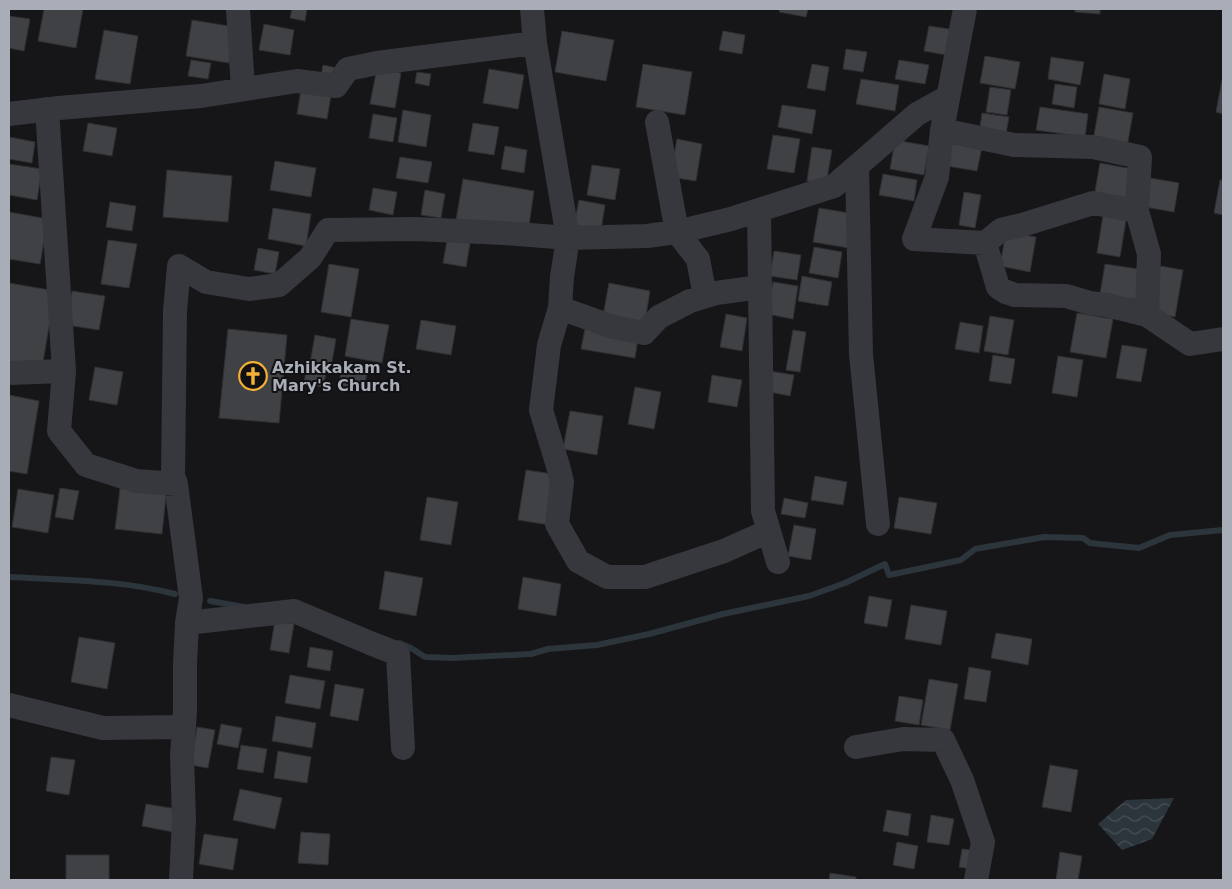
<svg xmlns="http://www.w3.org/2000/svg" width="1232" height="889" viewBox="0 0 1232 889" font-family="'DejaVu Sans',sans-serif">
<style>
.water{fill:url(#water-waves)}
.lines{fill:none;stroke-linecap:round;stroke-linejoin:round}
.stream{stroke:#2c353c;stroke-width:6}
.building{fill:#404145;stroke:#303034}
.minor{stroke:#37383d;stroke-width:24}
.labels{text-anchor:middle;stroke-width:4;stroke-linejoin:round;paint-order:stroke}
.poi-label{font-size:16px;font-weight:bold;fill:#a8adb8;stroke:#111113;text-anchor:start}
</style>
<defs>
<pattern id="water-waves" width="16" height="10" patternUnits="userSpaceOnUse" patternTransform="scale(1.25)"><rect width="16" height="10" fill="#2c353c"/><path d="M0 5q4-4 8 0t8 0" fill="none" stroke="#485056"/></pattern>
</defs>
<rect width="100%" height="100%" fill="#161618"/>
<path class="water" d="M1174,798l-22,41 -30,11 -24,-26 28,-24z"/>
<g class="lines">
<path class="stream" d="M9,577c56,3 112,3 166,17
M210,601l34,6
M399,643l12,5 14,9 27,1 79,-4 17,-5 49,-4 52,-11 74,-20 86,-18 36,-13 40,-19 4,11 72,-15 14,-11 69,-12 39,1 7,5 49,5 31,-13 53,-5"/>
</g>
<path class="building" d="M44,9h39l-7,39 -38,-7z
M292,9h15l-2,12 -15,-3z
M780,9h28l-2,8 -27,-5z
M1075,9h25v5l-25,-2z
M9,16l21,3 -6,32 -15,-3z
M192,20l43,7 -6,36 -43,-7z
M264,24l30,6 -4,25 -31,-5z
M929,26l27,4 -4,26 -28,-5z
M104,30l34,6 -8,48 -35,-5z
M562,31l52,9 -8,41 -51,-9z
M723,31l22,4 -3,19 -23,-4z
M846,49l21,3 -4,20 -20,-3z
M985,56l35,6 -5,27 -35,-6z
M1051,57l33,5 -4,23 -32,-6z
M191,60l20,3 -3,16 -20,-3z
M899,60l30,5 -4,19 -30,-5z
M643,64l49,8 -7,43 -49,-8z
M812,64l17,3 -4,24 -18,-3z
M323,65l14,3 -17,14z
M377,68l24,5 -6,35 -25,-4z
M489,69l35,6 -6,34 -35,-6z
M417,72l14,2 -2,12 -14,-3z
M1104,74l26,5 -5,30 -26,-5z
M861,79l38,6 -4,26 -39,-7z
M1222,80h1v34l-7,-2z
M302,84l30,5 -5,30 -30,-5z
M1055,84l22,3 -3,21 -22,-4z
M990,87l21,3 -4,25 -21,-3z
M782,105l34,5 -4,24 -34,-7z
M1040,107l48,7 -3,23 -49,-7z
M1099,107l34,6 -6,34 -34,-6z
M403,110l28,5 -5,32 -28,-5z
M982,113l27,4 -4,22 -26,-4z
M373,114l24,4 -4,24 -24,-4z
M88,123l29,5 -5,28 -29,-5z
M473,123l26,4 -5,28 -26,-4z
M773,135l27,4 -6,34 -27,-4z
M9,137l26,5 -3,21 -23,-4z
M952,137l31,5 -6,29 -30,-5z
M677,139l25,5 -6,37 -26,-4z
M895,140l34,6 -5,29 -34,-6z
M505,146l22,4 -3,23 -23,-4z
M812,147l20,3 -6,34 -19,-3z
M400,157l32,5 -4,21 -32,-5z
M275,161l41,7 -5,29 -41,-7z
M1100,163l32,6 -5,33 -33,-5z
M9,164l33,5 -5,31 -28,-5z
M592,165l28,4 -5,31 -28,-5z
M167,170l65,6 -4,46 -65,-5z
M883,174l34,6 -3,21 -35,-6z
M1150,178l29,5 -5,29 -29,-5z
M463,179l71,12 -6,41 -72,-12z
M1220,180h3v35l-9,-2z
M373,188l24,4 -4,23 -24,-5z
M425,190l20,4 -4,24 -20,-3z
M964,192l17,3 -6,33 -16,-3z
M579,200l26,5 -4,25 -27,-5z
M110,202l26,4 -4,25 -26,-4z
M273,208l38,6 -5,32 -38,-7z
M819,208l36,6 -6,34 -36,-6z
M1104,209l23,5 -7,43 -23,-4z
M9,212l39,7 -8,45 -31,-5z
M1006,232l30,5 -6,35 -30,-6z
M448,235l23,3 -5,29 -23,-4z
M108,240l29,4 -8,44 -28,-4z
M814,247l28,5 -4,26 -29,-5z
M258,248l21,4 -4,22 -21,-4z
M774,251l27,4 -4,25 -27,-4z
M329,264l30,5 -8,48 -30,-5z
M1105,264l40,6 -5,30 -40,-6z
M1160,266l23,4 -8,47 -23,-4z
M802,276l30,6 -4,24 -30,-5z
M773,282l25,4 -5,33 -26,-5z
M9,283l46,8 -13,77 -33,-5z
M609,283l41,8 -6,37 -42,-7z
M72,291l33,5 -6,34 -32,-5z
M1077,313l36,6 -7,39 -36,-6z
M726,314l21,4 -5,33 -22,-4z
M990,316l24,4 -6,35 -24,-4z
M351,319l38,6 -7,38 -37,-7z
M421,320l35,6 -5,29 -35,-6z
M960,322l23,4 -4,27 -24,-4z
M228,329l59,6 -8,88 -60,-5z
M585,329l53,9 -3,20 -54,-9z
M793,330l13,2 -6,40 -14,-2z
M315,335l21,4 -5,28 -21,-4z
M1122,345l25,4 -6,33 -25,-4z
M993,355l22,4 -4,25 -22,-3z
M1058,356l25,4 -6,37 -25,-4z
M342,362l26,4 -4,24 -25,-5z
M95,367l28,5 -6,33 -28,-5z
M306,370l20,3 -3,14 -19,-3z
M769,371l25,4 -4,21 -25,-5z
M712,375l30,5 -5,27 -29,-5z
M635,387l26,5 -7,37 -26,-5z
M9,395l30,6 -12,73 -18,-3z
M570,411l33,5 -6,39 -34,-6z
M526,470l33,5 -9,50 -32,-5z
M815,476l32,6 -4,23 -32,-5z
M121,481l46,5 -5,48 -47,-5z
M60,488l19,3 -6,29 -18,-3z
M18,489l36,6 -6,38 -36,-6z
M427,497l31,5 -7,43 -31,-5z
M899,497l38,6 -6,31 -37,-6z
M784,498l24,5 -3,15 -24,-4z
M794,525l22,4 -5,31 -23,-4z
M385,571l38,7 -7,38 -37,-7z
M523,577l38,7 -5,32 -38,-7z
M869,596l23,4 -5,27 -23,-4z
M911,605l36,6 -6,34 -36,-6z
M275,621l19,3 -5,29 -19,-3z
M996,633l36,6 -4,26 -37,-7z
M79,637l36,6 -8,46 -36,-7z
M310,647l23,4 -3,20 -23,-4z
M969,667l22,4 -5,31 -22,-3z
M290,675l35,6 -5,28 -35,-6z
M929,679l29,5 -8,46 -29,-5z
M335,684l29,5 -6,32 -28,-5z
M899,696l24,4 -4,25 -24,-4z
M276,716l40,7 -4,25 -40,-7z
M221,724l21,4 -4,20 -21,-4z
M197,727l18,3 -7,38 -17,-3z
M241,745l26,4 -4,24 -26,-4z
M278,751l33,6 -4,26 -33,-5z
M51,757l24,3 -6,35 -23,-4z
M1050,765l28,5 -7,42 -29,-5z
M240,789l42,9 -7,31 -42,-9z
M146,804l31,5 -4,23 -31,-6z
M887,810l24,4 -3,22 -25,-5z
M931,815l23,4 -5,26 -22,-3z
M301,832l29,2 -2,31 -30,-2z
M204,834l34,5 -5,31 -34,-6z
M897,842l21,4 -4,23 -21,-4z
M962,849l18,2 -4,19 -17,-3z
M1060,852l22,4 -4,24h-22z
M66,855h43v25h-43z
M830,873l26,4v3h-27z"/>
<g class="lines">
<path class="minor" d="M238,9l5,80
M532,9l3,34 33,195 -6,39 -2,31 -11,37 -8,65 17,56 4,16 -5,42 21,37 29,16h38l79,-26 45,-20
M965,9l-23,121 -5,47 -23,62 71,4 16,-13 21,-5 71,-22 44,8 12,43 -2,61 43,29 33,-5
M9,114l50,-6 142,-12 96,-15 39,5 12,-17 29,-6 158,-20
M657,122l20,110 21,27 7,37
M942,130l72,15 79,2 47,10 -3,54
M857,166l4,188 17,170
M759,210l4,301 15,51
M985,243l13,44 8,5 9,3 51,1 24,7 17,2 40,10
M560,308l53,19 31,6 15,-16 31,-16 26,-8 44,-6
M64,371l-5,60 27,34 50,16 40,3
M9,373l55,-2 -17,-262
M187,623l107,-12 76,32 28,11 5,94
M9,705l94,23 81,-1
M856,747l47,-8 40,1 19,40 21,62 -7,38
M181,880l3,-61 -2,-63 3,-46v-46l2,-41 4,-25 -15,-114 -3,-8 2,-165 4,-45 27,16 43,7 30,-4 31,-27 18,-28 87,-1 89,4 64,5 79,-2 30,-4 54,-13 103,-33 83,-72 31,-17"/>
</g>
<defs>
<symbol id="church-ring" viewBox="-11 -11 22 22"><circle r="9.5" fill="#111113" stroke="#f2b134" stroke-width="1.5"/><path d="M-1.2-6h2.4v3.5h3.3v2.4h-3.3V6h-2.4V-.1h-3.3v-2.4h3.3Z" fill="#f2b134"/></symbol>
</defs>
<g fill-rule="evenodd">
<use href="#church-ring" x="237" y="360" width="32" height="32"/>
</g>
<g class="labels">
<g class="poi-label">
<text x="272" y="373">Azhikkakam St.<tspan x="272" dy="18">Mary's Church</tspan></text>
</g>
</g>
<rect width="1232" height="889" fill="none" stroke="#a8adb8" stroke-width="20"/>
</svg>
